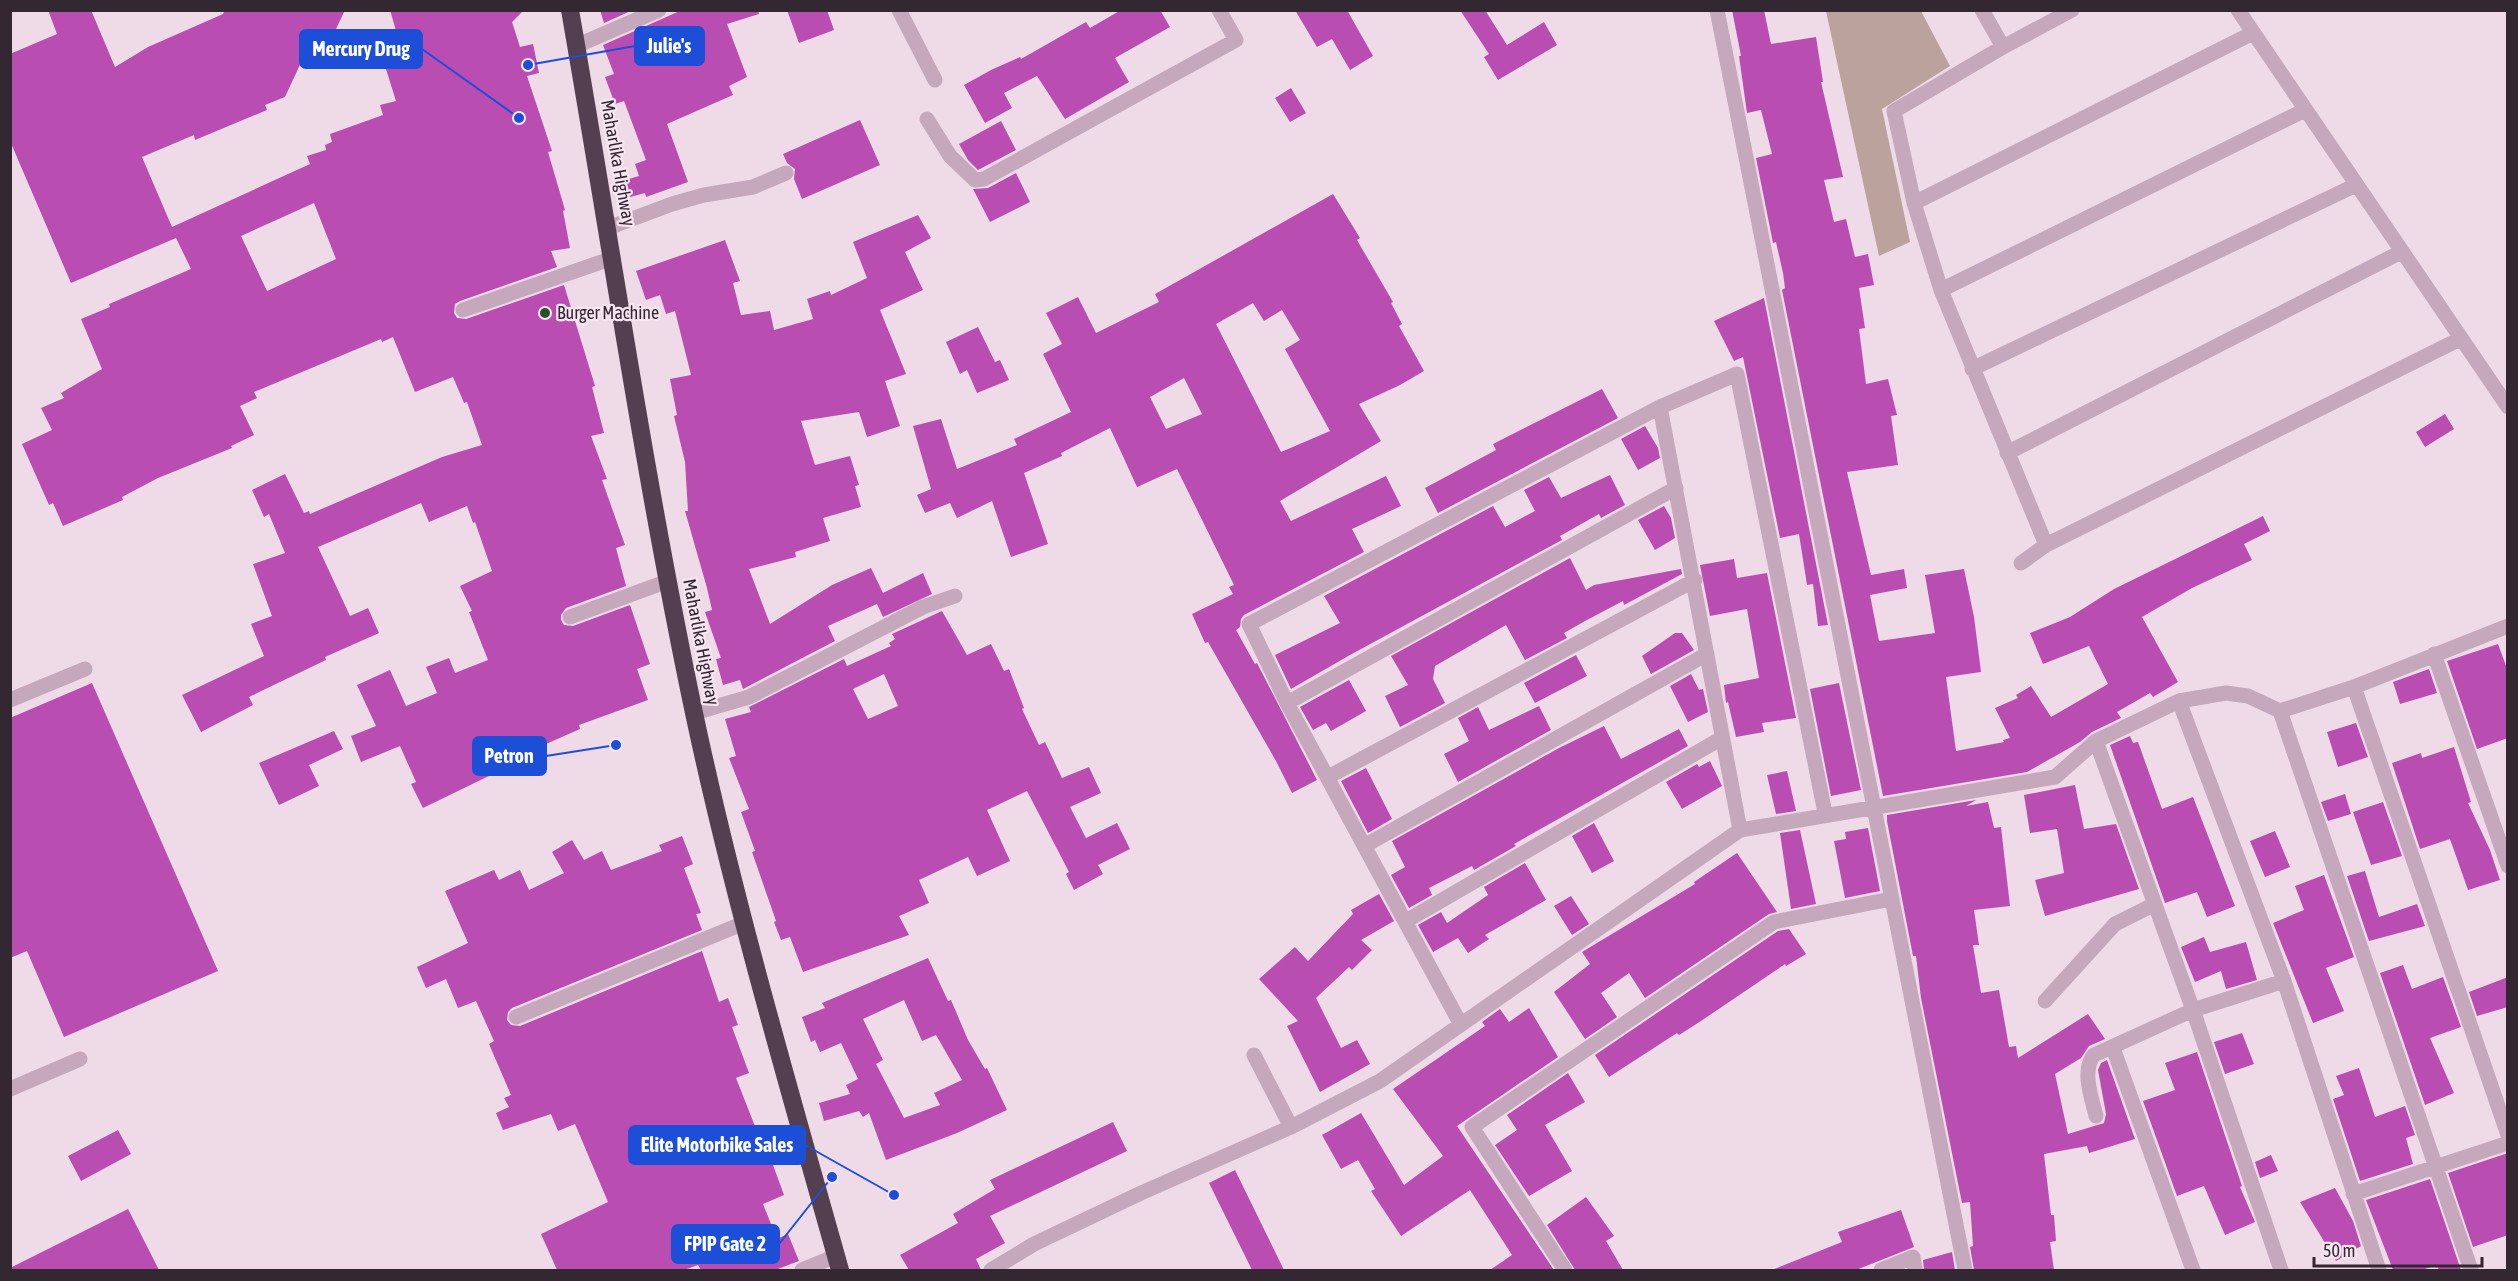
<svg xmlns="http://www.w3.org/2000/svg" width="2518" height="1281" viewBox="0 0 2518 1281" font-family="'Asap Condensed',sans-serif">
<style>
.green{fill:#bca29c}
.building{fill:#ba4db2;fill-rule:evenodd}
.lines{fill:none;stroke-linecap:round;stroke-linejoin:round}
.minor{stroke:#c6a8bd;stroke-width:15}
.highway{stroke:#533f50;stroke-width:18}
.poi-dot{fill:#265121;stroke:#f7e6f1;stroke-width:2}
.labels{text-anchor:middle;stroke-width:4.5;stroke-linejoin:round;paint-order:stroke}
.street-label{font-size:18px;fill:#332731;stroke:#f7e6f1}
.poi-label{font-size:18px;fill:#332731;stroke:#f7e6f1;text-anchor:start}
.leader{fill:none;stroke:#1d4ed8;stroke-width:2}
.callout-dot{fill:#1d4ed8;stroke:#f7e6f1;stroke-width:2}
.callout{fill:#1d4ed8;stroke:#1d4ed8;stroke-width:2}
.callout-label{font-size:20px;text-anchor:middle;font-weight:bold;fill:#fff}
</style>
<rect width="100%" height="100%" fill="#efdbe8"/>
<path class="green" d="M1826,11h95l29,55 -68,43 28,133 -31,14z"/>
<path class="building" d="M48,10h43l24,57 33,-20 75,-33 2,-4h120l-25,53 -16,-7 -19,41 -20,8 2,5 -72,30 -1,-5 -52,22 30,70 138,-63 -3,-8 19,-6 -1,-5 7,-3 -2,-8 53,-19 -3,-10 16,-4 -17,-54 20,-6 -9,-31h134l-12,12 8,25 13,-3 6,29 -12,3 25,75 -4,1 17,58 -2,1 7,37 -19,3 6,16 -97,34 -5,3 -1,9 3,5 9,1 98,-34 31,101 -3,1 12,46 -13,3 16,43 -5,1 23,65 -9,3 10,38 -60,22 -5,7v5l3,5 9,1 57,-21 20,59 -13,5 11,31 -69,25 1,4 -43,19 2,3 -21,11 -95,46 -12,-24 5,-2 -16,-36 -39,16 -10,-26 25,-10 -19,-41 33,-15 16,36 31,-13 -11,-26 23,-9 6,15 33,-13 -19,-48 3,-1 -12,-25 32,-15 -17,-49 -2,1 -6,-17 -38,16 -8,-19 -103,44 32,69 18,-8 11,25 -54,24 1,3 -77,37 4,8 -52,27 -19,-37 82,-39 -13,-32 21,-8 -19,-52 32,-11 -16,-39 -5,3 -12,-27 33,-16 19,39 5,-2 1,3 132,-57 40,-12 -15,-43 -3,1 -11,-26 -38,15 -22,-55 -11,5 -1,-3 -127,53 3,6 -17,8 14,29 -23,11 1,2 -74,30 -36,19 1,3 -60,26 -10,-23 -4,2 -27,-61 30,-14 -11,-22 23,-10 -3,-5 41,-24 -21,-50 29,-12 -1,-3 82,-35 -15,-31 -105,45 -61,-142v-87l47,-20zM314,203l22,56 -69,32 -26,-55z
M600,10h33l-29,13z
M682,10h76l1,4 -32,10 20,53 -18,9 4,9 -66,29 21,58 -42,15 -1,-4 -15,4 -5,-17 14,-4 -4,-12 11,-4 -22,-59 -9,3 -10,-27 9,-3 -11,-29z
M787,10h40l7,20 -35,13z
M1121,10h39l10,17 -55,31 14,24 -64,37 -28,-43 -33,17 8,15 -27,15 -21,-38 27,-15 29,-13 1,2 65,-37 4,6z
M1295,10h52l26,46 -23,14 -18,-31 -15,8z
M1460,10h25l22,35 37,-23 13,23 -59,35 -14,-23 5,-3z
M1732,10h32l7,34 45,-7 7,45h-2l22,95 -19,3 10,42 12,-3 9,38 13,-3 6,31 -15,3 6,40 -6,1 7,55 22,-5 9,36 -6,1 7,49 -51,7 24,103 33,-6 3,19 -37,7 9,46 56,-8 -10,-58 39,-6 10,48 7,55 -35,5 10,74 48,-9 -1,-2 7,-2 -15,-30 23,-10 -2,-3 15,-9 20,31 57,-33 -19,-38 -46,18 -13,-31 40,-16 44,-28 149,-73 7,15 -26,13 8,16 -60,28 -50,29 36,65 -25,15 -3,-4 -33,19 4,6 -29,14 -12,10 -53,30 -144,24 -101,-506 3,-2 -2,-15 -7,-31 -3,1 -17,-85 16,-4 -11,-44 -14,3 -8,-57h2z
M1291,88l15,25 -16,9 -15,-24z
M860,120l20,45 -78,34 -8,-20 1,-10 -8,-6 -4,-9z
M1001,121l15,29 -38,20 -10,-10 -9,-16z
M1016,173l14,29 -40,20 -17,-33 15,-1z
M1333,194l27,44 -3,2 36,62 -2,1 11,21 -3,2 25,45 -24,14 -41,19 22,37 -101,60 11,20 95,-45 15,30 -49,23 12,23 -120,63 -3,4 -1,8 -4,3 19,34 2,-1 60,117 -25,13 -16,-32 -68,-119 -3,1 -13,-29 41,-20 -4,-7 5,-2 -57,-116 -40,18 -27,-59 -49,25 1,3 -38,17 24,71 -37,13 -19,-56 -35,17 -7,-15 -25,10 -8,-18 14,-6 -18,-63 28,-7 16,50 60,-24 -3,-6 57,-27 -28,-58 19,-10 -16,-31 32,-16 18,36 63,-31 -4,-8zM1253,303l11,18 18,-11 18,30 -15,9 45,82 -49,21 -65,-128zM1184,378l18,36 -36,15 -16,-32z
M918,215l13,23 -26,14 18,38 -43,20 26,64 -21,7 15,45 -33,11 -8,-25 -58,9 14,44 35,-9 9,29 -4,1 6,21 -38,11 7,23 -35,11 1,5 -47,12 21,55 62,-39 39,-17 12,25 40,-20 9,21 -49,23 -6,-13 -49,22 7,15 -90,47 -2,1 -3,-9 -17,5 -7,-26 5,-1 -16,-46 7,-2 -5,-22 -22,-77h3l-3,-49 -11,-46 3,-1 -7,-36 21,-4 -16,-64 -9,3 -6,-19 -14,5 -10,-29 89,-31 15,41 -7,2 8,32 29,-4 4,19 39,-11 -6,-20 23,-8 1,4 36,-17 -14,-36z
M1764,298l64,327 -10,1 -5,-42 -6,1 -8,-51 -19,4 -37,-181 -9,4 -20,-40z
M978,327l17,35 5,-2 9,20 -32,13 -10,-23 -7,4 -14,-32z
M1602,389l16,29 -180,95 -13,-25 71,-38 -3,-6z
M2445,414l9,15 -29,18 -9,-15z
M1645,426l13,22 2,10 -22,12 -17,-31z
M1610,475l15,30 -24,13 -2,-4 -39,22 2,4 -212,115 -59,34 -16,-34 65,-32 -16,-27 169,-90 12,21 30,-16 -11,-21 25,-13 12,21z
M1664,506l7,12 4,20 -20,12 -17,-30z
M1570,558l16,32 8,-5 87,-16 1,5 -58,31 -1,-4 -38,20 -21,12 3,5 -42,22 -19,-35 -71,41 -2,13 12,24 -45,24 -15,-31 23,-11 -17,-29z
M1734,559l3,19 30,-5 29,145 -34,5 2,9 -28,5 -8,-35 -2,1 -2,-18 35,-7 -12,-69 -37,7 -10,-51z
M942,611l25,44 24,-11 13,27 5,-2 15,39 -2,1 17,36 6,-3 17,36 27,-11 12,26 -31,14 16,31 31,-15 13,26 -32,16 5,9 -29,16 -8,-16 3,-2 -42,-81 -40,19 23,51 -33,15 -9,-19 -49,23 10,23 -30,13 10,19 -106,37 -13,-35 -9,3 -7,-18 2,-1 -24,-69 3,-1 -14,-39 8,-3 -20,-51 7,-2 -11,-37 26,-7 -2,-5 95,-48 3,7 44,-20 -2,-3 6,-4 -3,-5zM884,674l14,32 -30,13 -15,-30z
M1675,633h7l12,17 -43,24 -9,-18z
M2498,644l10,27v67l-31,11 -30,-88z
M1576,655l11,21 -52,27 -11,-20z
M2429,669l8,24 -37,11 -7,-22z
M1691,674l8,16 4,-1 5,23 -20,10 -18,-36z
M1349,680l17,31 -35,20 -5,-8 -13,7 -13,-23z
M92,683l126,288 -154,66 -37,-86 -17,7v-240z
M1839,683l22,107 -30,6 -21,-107z
M1539,706l12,24 -93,52 -14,-28 25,-13 -11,-23 20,-11 11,23z
M2356,723l12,34 -30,10 -11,-35z
M1604,726l17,33 58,-30 9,17 -174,98 2,2 -42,24 -2,-4 -43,22 3,7 -23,13 -18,-33 14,-8 -13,-26 167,-93z
M334,731l9,18 -34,16 10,21 -40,19 -20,-42z
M2130,736l3,7 5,-1 24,67 31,-12 42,109 -28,11 -10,-25 -32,11 -55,-158z
M2454,747l17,55 -3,1 22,47 10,30 -32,10 -18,-51 -30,10 -28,-86 29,-10 1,5z
M1710,761l12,25 -40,23 -16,-27 31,-18 2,3z
M1366,768l26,51 -24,14 -27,-52z
M1787,771l9,40 -20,3 -9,-39z
M2075,785l9,44 32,-5 23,65 -94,27 -10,-36 29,-7 -7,-44 -27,4 -6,-38z
M2345,794l6,20 -23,7 -7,-19z
M1976,800l-10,6 22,-4 6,26 7,-1 9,79 -36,4 5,35h-6l8,48 18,-3 10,57 7,-1 2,12 70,-44 17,25 -16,7 -8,12 -26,16 13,60 36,-11 2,-9 -8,-44 3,-7 6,-3 28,79 -46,14 -2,-7 -43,8 7,61h3l2,26 -6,1 4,28h-80l-4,-23 3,-1 -3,-44 -8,1 -41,-205 -5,-42h-3l-26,-135v-6z
M2383,802l19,54 -31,9 -18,-53z
M1594,823l20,38 -22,12 -20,-37z
M1868,828l12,63 -35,7 -11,-57 12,-2 -1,-7z
M1800,830l16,74 -25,5 -11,-76z
M2275,831l15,36 -25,10 -15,-36z
M682,836l11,28 -9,4 17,45 -5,1 6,16 -190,78 -4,4 -1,8 4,5 9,1 182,-75 17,51 9,-4 10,27 -6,2 17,46 -13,5 26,66 3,-1 19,52 -21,9 14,35 11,-5 11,27 -24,9h-74l-3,-5 -14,5h-127l-16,-36 67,-32 -33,-78 -17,7 -7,-17 -48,16 -7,-17 13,-6 -5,-9 7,-3 -22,-51 5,-3 -18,-40 -18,7 -12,-29 -20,9 -9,-21 51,-24 -23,-52 49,-21 5,10 21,-10 9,20 35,-17 -12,-21 20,-12 12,20 18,-9 9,19 51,-19 -3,-6z
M1737,853l40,59 -8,2 -124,84 -16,-25 -28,20 16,24 -32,22 -31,-47 36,-28 -8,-12 113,-68 -1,-2z
M1525,863l21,37 -61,35 4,4 -21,14 -10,-15 -25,14 -15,-27 23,-13 6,11 41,-28 -4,-8z
M2365,871l14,46 38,-13 8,22 -56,15 -22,-65z
M2324,875l30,82 -28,11 18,43 -31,12 -40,-100 31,-13 -9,-24z
M1379,894l15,27 -33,19 11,10 -20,20 -3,-3 -33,31 25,50 16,-8 13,24 -50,28 -33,-66 11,-5 -39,-42 36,-32 13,14 45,-47 -2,-4z
M1571,896l18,28 -17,11 -18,-29z
M1789,929l17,25 -20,12 -1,-2 -84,57 -22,14 -2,-2 -68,44 -14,-22 183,-124z
M2204,937l6,15 36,-10 11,38 -31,9 -5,-18 -26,11 -14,-35z
M928,958l20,43 3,-1 17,40 17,29 2,-1 20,42 -50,23 -71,27 -17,-47 -6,4 -4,-6 -35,10 -5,-18 31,-9 -4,-9 12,-6 -17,-36 -21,9 -5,-12 -4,2 -9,-25 23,-9 -3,-5zM904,1000l18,41 14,-6 26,45 -28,13 6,12 -36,13 -28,-54 7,-4 -20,-41z
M2403,965l9,24 31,-12 18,50 -31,11 24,55 -29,12 -45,-132z
M2508,977v30l-31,9 -8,-24z
M1529,1008l29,49 -101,69 97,144h-64l22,-15 -42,-65 -69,46 -30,-45 4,-2 -17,-29 -17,9 -19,-34 39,-22 43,72 39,-29 -50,-67 92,-63 -3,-4 18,-13 9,13z
M2242,1033l12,31 -29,10 -11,-32z
M2197,1052l45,134 -2,1 15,35 -30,13 -21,-49 -27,10 -34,-95 32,-11 -10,-27z
M2359,1068l16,49 30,-11 10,29 -9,3 7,26 -53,17 -27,-82 11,-4 -8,-19z
M1568,1073l17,29 -40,23 27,46 -43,25 -34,-51 22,-15 -10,-15z
M1113,1122l14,29 -137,65 15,27 -29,16 5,11h-72l-9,-15 58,-32 -5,-9 42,-25 -5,-9z
M118,1130l13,24 -50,27 -13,-25z
M2508,1153v82l-35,12 -25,-74z
M2271,1155l7,16 -18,7 -5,-16z
M1235,1170l49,100h-32l-43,-87z
M2430,1179l31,91h-22l-2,-5 -15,5h-29l-27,-70z
M2335,1188l18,33 8,25 -25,15 -36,-59z
M1586,1197l28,39 -8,5 17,29h-48l-28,-45z
M128,1209l31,61h-149v-2z
M1901,1210l13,37 -58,23h-84l70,-28 -4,-10z
M1952,1252l3,18h-31l-1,-10z"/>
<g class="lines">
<path class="minor" d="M899,10l36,70
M1717,10l248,1260
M1982,10l21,37
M2238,10l270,397
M576,46l83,-36
M927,119l23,37 25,24 9,-1 252,-139 -17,-30
M1914,203l339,-170
M608,228l64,-24 32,-9 49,-8 33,-14
M1941,290l364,-180
M463,310l150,-52
M1972,369l384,-184
M2007,453l394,-201
M2046,545l-105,-255 -27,-87 -20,-92 109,-64 69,-37
M2021,563l25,-18 414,-206
M570,617l98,-36
M2434,654l74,212
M2354,687l154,448
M10,700l75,-31
M2179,701l105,280 95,289
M1287,703l389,-215
M2280,711l191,559
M694,713l55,-16 174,-90 32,-11
M2096,741l97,269 88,260
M1328,777l367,-197
M1740,830l-80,-423 77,-33 88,439
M1364,846l343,-192
M1406,921l316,-183
M2045,1001l70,-77 40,-20
M516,1017l228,-94
M1460,1023l-173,-320 -38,-79 411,-217
M2113,1048l80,222
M1254,1055l37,72
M10,1089l70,-30
M2096,1116c-4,-17 -15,-46 -2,-61l99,-45 91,-29
M2353,1194l155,-51
M802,1270l34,-14
M991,1270l43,-26 107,-51 150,-66 89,-46 360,-251 315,-53 41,-36 83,-40 47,-8 22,3 32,15 74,-24 154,-61
M1565,1270l-93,-143 302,-205 117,-23
M1881,1270l32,-13 2,13"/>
<path class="highway" d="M570,10c41,235 75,470 124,703 40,188 94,372 146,557"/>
</g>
<circle class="poi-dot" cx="545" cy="313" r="6"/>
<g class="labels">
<g class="street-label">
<text transform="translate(618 163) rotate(80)" y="6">Maharlika Highway</text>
<text transform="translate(701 642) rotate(79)" y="6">Maharlika Highway</text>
</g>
<g class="poi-label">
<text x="557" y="319">Burger Machine</text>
</g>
</g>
<path class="leader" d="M528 65L635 46M519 118L422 49M616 745L546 756M894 1195L805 1145M832 1177L779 1244"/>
<g class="callout-dot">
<circle cx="528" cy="65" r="6"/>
<circle cx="519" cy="118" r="6"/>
<circle cx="616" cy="745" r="6"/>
<circle cx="894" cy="1195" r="6"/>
<circle cx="832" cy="1177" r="6"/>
</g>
<g class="callout">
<rect x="635" y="27" width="69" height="38" rx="6"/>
<rect x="300" y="30" width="122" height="38" rx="6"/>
<rect x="473" y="737" width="73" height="38" rx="6"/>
<rect x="629" y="1126" width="176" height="38" rx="6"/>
<rect x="672" y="1225" width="107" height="38" rx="6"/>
</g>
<g class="callout-label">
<text x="669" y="53">Julie's</text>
<text x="361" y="56">Mercury Drug</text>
<text x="509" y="763">Petron</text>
<text x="717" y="1152">Elite Motorbike Sales</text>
<text x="725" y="1251">FPIP Gate 2</text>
</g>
<rect width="2518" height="1281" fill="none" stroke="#332731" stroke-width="24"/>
<path d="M2314 1257v9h168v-9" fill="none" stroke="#332731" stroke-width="3"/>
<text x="2323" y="1257" font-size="18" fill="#332731" stroke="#f7e6f1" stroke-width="4.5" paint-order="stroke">50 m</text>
</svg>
